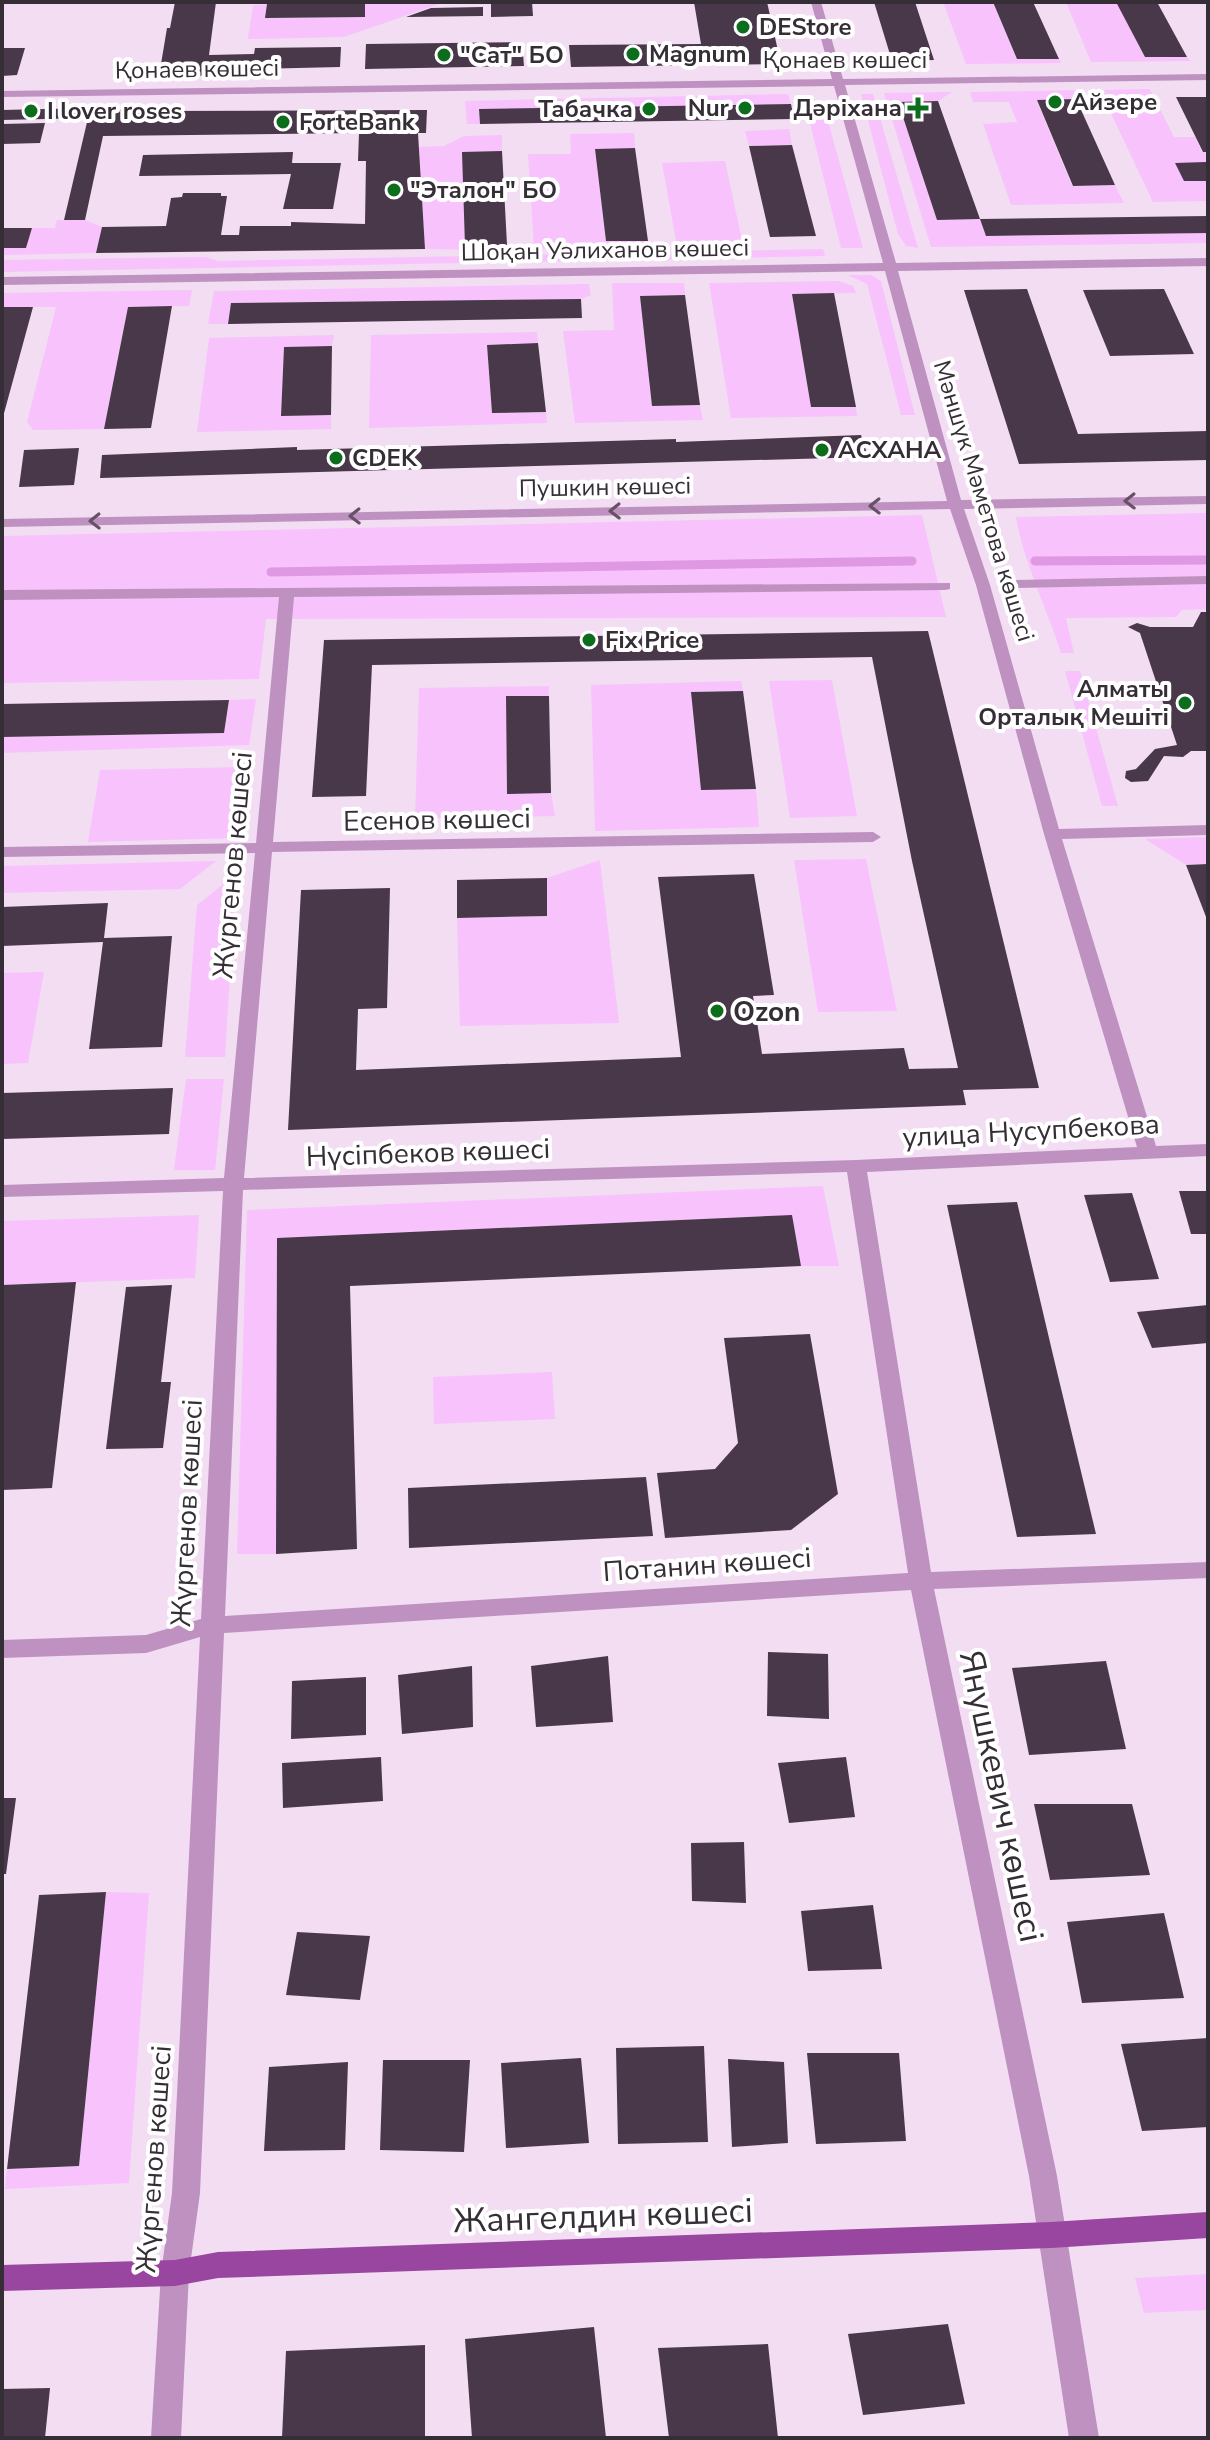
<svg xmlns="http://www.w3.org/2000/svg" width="1210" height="2440" viewBox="0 0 1210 2440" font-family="'Nunito Sans',sans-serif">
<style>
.green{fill:#f8c2fc}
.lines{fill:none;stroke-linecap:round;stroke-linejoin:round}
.stream{stroke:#de99e2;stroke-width:9}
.building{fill:#483849}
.minor{fill:#be91c1;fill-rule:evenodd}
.major{fill:#98469f;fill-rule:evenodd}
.oneway{stroke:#665167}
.poi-dot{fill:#0c6e1c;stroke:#fff;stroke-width:3}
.labels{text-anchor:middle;stroke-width:8;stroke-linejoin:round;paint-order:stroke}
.far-poi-label{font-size:24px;font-weight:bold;fill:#362e36;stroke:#fff;text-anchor:start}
.far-street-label{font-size:24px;fill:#362e36;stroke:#fff}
.street-label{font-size:28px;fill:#362e36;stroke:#fff}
.poi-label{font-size:28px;font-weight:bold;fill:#362e36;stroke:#fff;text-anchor:start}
.near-street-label{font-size:34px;fill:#362e36;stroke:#fff}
</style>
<rect width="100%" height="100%" fill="#f2ddf3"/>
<path class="green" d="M445,2l-101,35 -96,2 5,-34 14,-1 -1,14 99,-1v-14z
M943,2h50l24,57h42l2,4 -95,1z
M1066,2h50l29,55h42l3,4 -99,1z
M1150,89l24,48h21l7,15h6v49l-55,1 -53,-112z
M1082,90l-5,9 -40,2 35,85 43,-1 9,18 -113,2 -28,-81 34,-2 -8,-20h-36l-3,-10z
M952,92l-14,9 -40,1 39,118 43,-1 7,17 221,-3v10l-277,4 -47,-154z
M788,94l3,10 -312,6 1,14h-13l-2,-23z
M861,94h12l45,154 -12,-2 -8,-12z
M803,95l20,8 40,145h-22z
M789,129l3,16 -43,1 -4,-15z
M634,133l1,15 -40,1 11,92h42l1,5 -115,3 -6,-95h43l-1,-20z
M502,135v16l-36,95 41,-1v5l-82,-1 -7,-102 26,-1 20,-10z
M725,161l18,84 -66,2 -15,-84z
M57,220h28l17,7 -6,26 -94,2v-7h24l6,-20h23z
M823,249l2,7 -823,16v-12l203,-3 14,4z
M848,275h23l10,6 34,134h-14l-34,-131z
M839,281l14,5 3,7 -64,1 19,113h45l1,9 -126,2 -22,-135z
M612,283h72l1,12 -44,1 11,110 48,-1 3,15 -128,3 -12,-92 51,-1z
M589,284l2,11 -10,4 -349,4 -4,21h-20l6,-33z
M192,290l-3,16 -61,1 -24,122 -71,1 -6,-8 29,-115h-54v-14z
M537,332l1,11 -51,2 5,68 54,-1 1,11 -178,5 2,-93z
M334,335l-2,11 -48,1 -3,68h50v14l-134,3 12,-94z
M1208,513v96l-26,1 -6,7 -110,1 8,35h-13c-14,-45 -37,-89 -45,-136z
M922,515l24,102 -680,2 -7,60 -257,4v-147z
M1065,671h15l38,135h-16z
M832,680l25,136 -67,2 -21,-137z
M741,681l2,10 -52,1 10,97h55l3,38 -164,4 -4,-146z
M549,686v10l-43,1 1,96h44l4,23 -140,3 4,-131z
M256,699l-7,46 -247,8v-16l222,-4 5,-33z
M244,767l-6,71 -150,4 12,-72z
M1208,837v27l-22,1 -41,-26z
M866,859l31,152 -79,1 -24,-152z
M600,860l19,163 -159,3 -3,-108 90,-2v-38z
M216,861l-36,28 -178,4v-27z
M236,874l-11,183h-40l12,-152z
M44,972l-16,91 -26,1v-91z
M186,1079h38l-9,91h-41z
M823,1186l16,80h-38l-10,-51 -514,23 -1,316h-39l10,-344z
M199,1215l-4,63 -193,7v-64z
M552,1372l3,47 -121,5 -1,-47z
M106,1892l43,1 -20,290 -124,6 2,-20 72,-3z
M1208,2274v36l-64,3 -9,-35z"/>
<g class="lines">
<path class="stream" d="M1035,561l173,-1
M271,572l641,-11"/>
</g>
<path class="building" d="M175,2h41l-7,53 45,-1 1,-6 86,-1 -1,20 -87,2 -1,6 -93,1 8,-48h3z
M491,2h41l1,14 -42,1z
M694,2h73l14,62 -210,3 -2,-22 132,-1z
M874,2h41l19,58 -42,1z
M993,2h40l26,57h-42z
M1116,2h41l30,55h-42z
M338,3h27v14l-100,1 2,-14z
M483,7v9l-77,1 25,-9z
M522,42l2,24 -159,3 1,-25z
M2,48h23l-8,27 -15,1z
M1176,97h32v55h-5z
M1077,99l5,13 33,73 -42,1 -36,-86z
M938,101l23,65 19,53 -43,1 -39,-118z
M791,104l3,15 -314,5 -1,-15z
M90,108l74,3 263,-1 -1,23h-8l7,116 -329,4 6,-26 64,-1 5,-28 11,-1 1,-4h38v3h6l-6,39h18l1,-9h51v-4l74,2 1,-63h-8l1,-28 -256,3 -18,84h-21l24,-102 -86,2v-10z
M45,123l-5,20 -38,1v-20z
M792,145l24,91 -46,1 -21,-91z
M635,148l13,93h-42l-11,-92z
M502,151l5,94 -42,1 -3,-94z
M293,152l-1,11h49l-8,46h-50l8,-35 -152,2 4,-21z
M1206,162l2,19h-24l-9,-18z
M1208,216v17l-222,3 -6,-17z
M2,228h30l-6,20h-24z
M1027,289l51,145 130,-3v29l-189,4 -55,-174z
M1164,289l30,65 -84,2 -27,-66z
M834,293l22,114h-45l-19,-113z
M685,295l15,110 -48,1 -12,-110z
M581,299l1,19 -354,6 3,-21z
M172,306l-21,122 -47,1 24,-122z
M2,307h31l-30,110 -1,-1z
M538,343l8,69 -54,1 -5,-68z
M332,346l-1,69 -50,1 3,-69z
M861,435l7,22 -768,21 2,-23 195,-8v3l379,-11v3z
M79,448l-5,37 -55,2 5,-37z
M1201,612h7v139h-17l-8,6 -19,-1 -16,25 -17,1 -6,-4 1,-7 10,-2 19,-20 22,-4 -37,-112 -12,-6 9,-4 13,4h43z
M928,631l111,457 -76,2 3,15 -678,25 13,-240 89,-2 -3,120 -29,1 -2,61 325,-13 -23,-180 96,-3 20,121 -21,1 9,58 142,-6 5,21 49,-1 -46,-207 -40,-204 -500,8 -6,131 -54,1 12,-157z
M743,691l13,98 -55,1 -10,-98z
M506,696h43l2,97 -44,1z
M229,700l-5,33 -222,4v-33z
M1208,864v58l-22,-57z
M547,878v38l-90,2v-38z
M108,903l-4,35 68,-2 -10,111 -73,2 14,-107 -101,4v-39z
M173,1088l-4,46 -167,5v-46z
M1179,1191h29v43h-17z
M1132,1193l27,86 -49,3 -26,-87z
M1017,1202l36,153 43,179 -79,3 -70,-332z
M792,1215l9,51 -451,20 7,263 -81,5 1,-316z
M76,1282l-24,206 -50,2v-205z
M172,1285l-11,97h10l-8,66 -57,1 20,-162z
M1208,1305v38l-56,5 -15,-36z
M810,1334l28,160 -47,36 -126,8 -8,-65 58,-4 23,-26 -14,-105z
M646,1477l7,59 -244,12 -1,-60z
M768,1652l60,2 1,65 -62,-3z
M608,1656l5,66 -77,5 -5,-61z
M1106,1661l20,88 -97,6 -17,-87z
M472,1666l1,61 -71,7 -4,-59z
M366,1677v58l-75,4 1,-58z
M381,1757l2,44 -100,7 -1,-45z
M846,1757l9,60 -66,6 -11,-60z
M2,1798h14l-10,76h-4z
M1034,1804h98l18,71 -100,5z
M744,1842l2,61 -54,-2 -1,-58z
M106,1892l-27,274 -72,3 32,-274z
M873,1905l9,64 -74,2 -7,-60z
M1164,1913l20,85 -102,5 -15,-81z
M297,1932l73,4 -10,64 -74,-5z
M1208,2038v89l-66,4 -21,-87z
M704,2046l4,96 -90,2 -2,-96z
M807,2053h92l7,88 -90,3z
M581,2058l8,85 -83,5 -5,-85z
M728,2059l56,3 4,81 -56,4z
M383,2060h87l-6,92 -84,-2z
M348,2062l-3,88 -81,1 5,-84z
M948,2324l17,80 -102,11 -15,-81z
M594,2327l12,111h-134l-7,-99z
M768,2344l10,94h-109l-11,-90z
M425,2345v93h-143l4,-87z
M50,2388l-5,50h-43v-49z"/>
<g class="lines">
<path class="minor" d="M811,2h10l22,77 365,-5v6l-363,5 51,178 312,-5v8l-310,5 63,229 247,-4v8l-244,5 26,76 69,244 149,-4v10l-146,4 94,307 52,-2v12l-341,16 64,400 277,-10v16l-274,11 123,587 42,262h-30l-40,-262 -118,-586 -687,43 -24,560 -11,80 -8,165h-30l10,-165 11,-80 28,-556 -54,16 -144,5v-18l144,-5 55,-16 22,-428 -221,6v-12l222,-7 31,-325 -253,4v-10l254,-4 23,-246 -277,3v-10l948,-7v6l-5,1 -651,7 -21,245 600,-10 8,5 -8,5 -601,10 -28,326 612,-18 281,-13 -93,-313 -68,-249 -26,-76 -948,18v-8l945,-18 -62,-230 -883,14v-8l881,-14 -49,-177 -832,11v-6l830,-12zM847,1172l61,401 -683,43 18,-426z
M1208,576v8l-191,4 -7,-4 7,-4z"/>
<path class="major" d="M1208,2212v26l-157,10 -833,30 -43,8 -173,5v-26l173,-5 43,-8 833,-30z"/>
</g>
<defs><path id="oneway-chevron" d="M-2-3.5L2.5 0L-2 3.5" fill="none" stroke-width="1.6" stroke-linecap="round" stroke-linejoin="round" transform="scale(2)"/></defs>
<g class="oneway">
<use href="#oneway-chevron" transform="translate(1130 501) rotate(179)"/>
<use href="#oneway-chevron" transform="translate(875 506) rotate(179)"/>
<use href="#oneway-chevron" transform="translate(615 511) rotate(179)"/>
<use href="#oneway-chevron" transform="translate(355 516) rotate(179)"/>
<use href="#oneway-chevron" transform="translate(95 521) rotate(179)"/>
</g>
<g class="poi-dot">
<circle cx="743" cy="27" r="8"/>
<circle cx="633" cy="54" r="8"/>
<circle cx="444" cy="55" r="8"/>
<circle cx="1055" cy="102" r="8"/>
<circle cx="745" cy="108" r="8"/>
<path d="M914 96h8v8h8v8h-8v8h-8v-8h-8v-8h8z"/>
<circle cx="649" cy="109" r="8"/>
<circle cx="31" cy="111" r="8"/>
<circle cx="283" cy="122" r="8"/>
<circle cx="394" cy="190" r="8"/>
<circle cx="822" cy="450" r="8"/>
<circle cx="336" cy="458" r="8"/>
<circle cx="589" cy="640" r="8"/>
<circle cx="1185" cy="703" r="8"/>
<circle cx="717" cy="1011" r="8"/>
</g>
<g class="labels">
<g class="far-poi-label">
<text x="759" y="35">DEStore</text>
<text x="649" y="62">Magnum</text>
<text x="460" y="63">"Сат" БО</text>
<text x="1071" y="110">Айзере</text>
<text x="729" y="116" text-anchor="end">Nur</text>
<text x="902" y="116" text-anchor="end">Дәріхана</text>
<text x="633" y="117" text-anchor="end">Табачка</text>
<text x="47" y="119">I lover roses</text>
<text x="299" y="130">ForteBank</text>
<text x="410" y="198">"Эталон" БО</text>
<text x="838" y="458">ACXAHA</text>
<text x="352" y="466">CDEK</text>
<text x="605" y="648">Fix Price</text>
<text x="1169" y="697" text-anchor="end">Алматы<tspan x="1169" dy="28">Орталық Мешіті</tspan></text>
</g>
<g class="far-street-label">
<text x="845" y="68">Қонаев көшесі</text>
<text transform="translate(197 69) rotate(-1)" y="8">Қонаев көшесі</text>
<text transform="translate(605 250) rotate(-1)" y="8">Шоқан Уәлиханов көшесі</text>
<text transform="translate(605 487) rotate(-1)" y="8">Пушкин көшесі</text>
<text transform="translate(984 501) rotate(73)" y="8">Мәншүк Мәметова көшесі</text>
</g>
<g class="street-label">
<text transform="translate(437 819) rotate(-1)" y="10">Есенов көшесі</text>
<text transform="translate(232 865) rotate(-85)" y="10">Жүргенов көшесі</text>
<text transform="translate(1031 1130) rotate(-3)" y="10">улица Нусупбекова</text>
<text transform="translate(428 1152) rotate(-2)" y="10">Нүсіпбеков көшесі</text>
<text transform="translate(186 1513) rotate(-87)" y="10">Жүргенов көшесі</text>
<text transform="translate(707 1564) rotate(-4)" y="10">Потанин көшесі</text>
<text transform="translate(153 2159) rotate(-86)" y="10">Жүргенов көшесі</text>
</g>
<g class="poi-label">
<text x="733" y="1021">Ozon</text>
</g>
<g class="near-street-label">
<text transform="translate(1002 1796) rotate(78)" y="12">Янушкевич көшесі</text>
<text transform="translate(603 2215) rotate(-2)" y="12">Жангелдин көшесі</text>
</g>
</g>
<rect width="1210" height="2440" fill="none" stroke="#362e36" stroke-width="8"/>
</svg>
